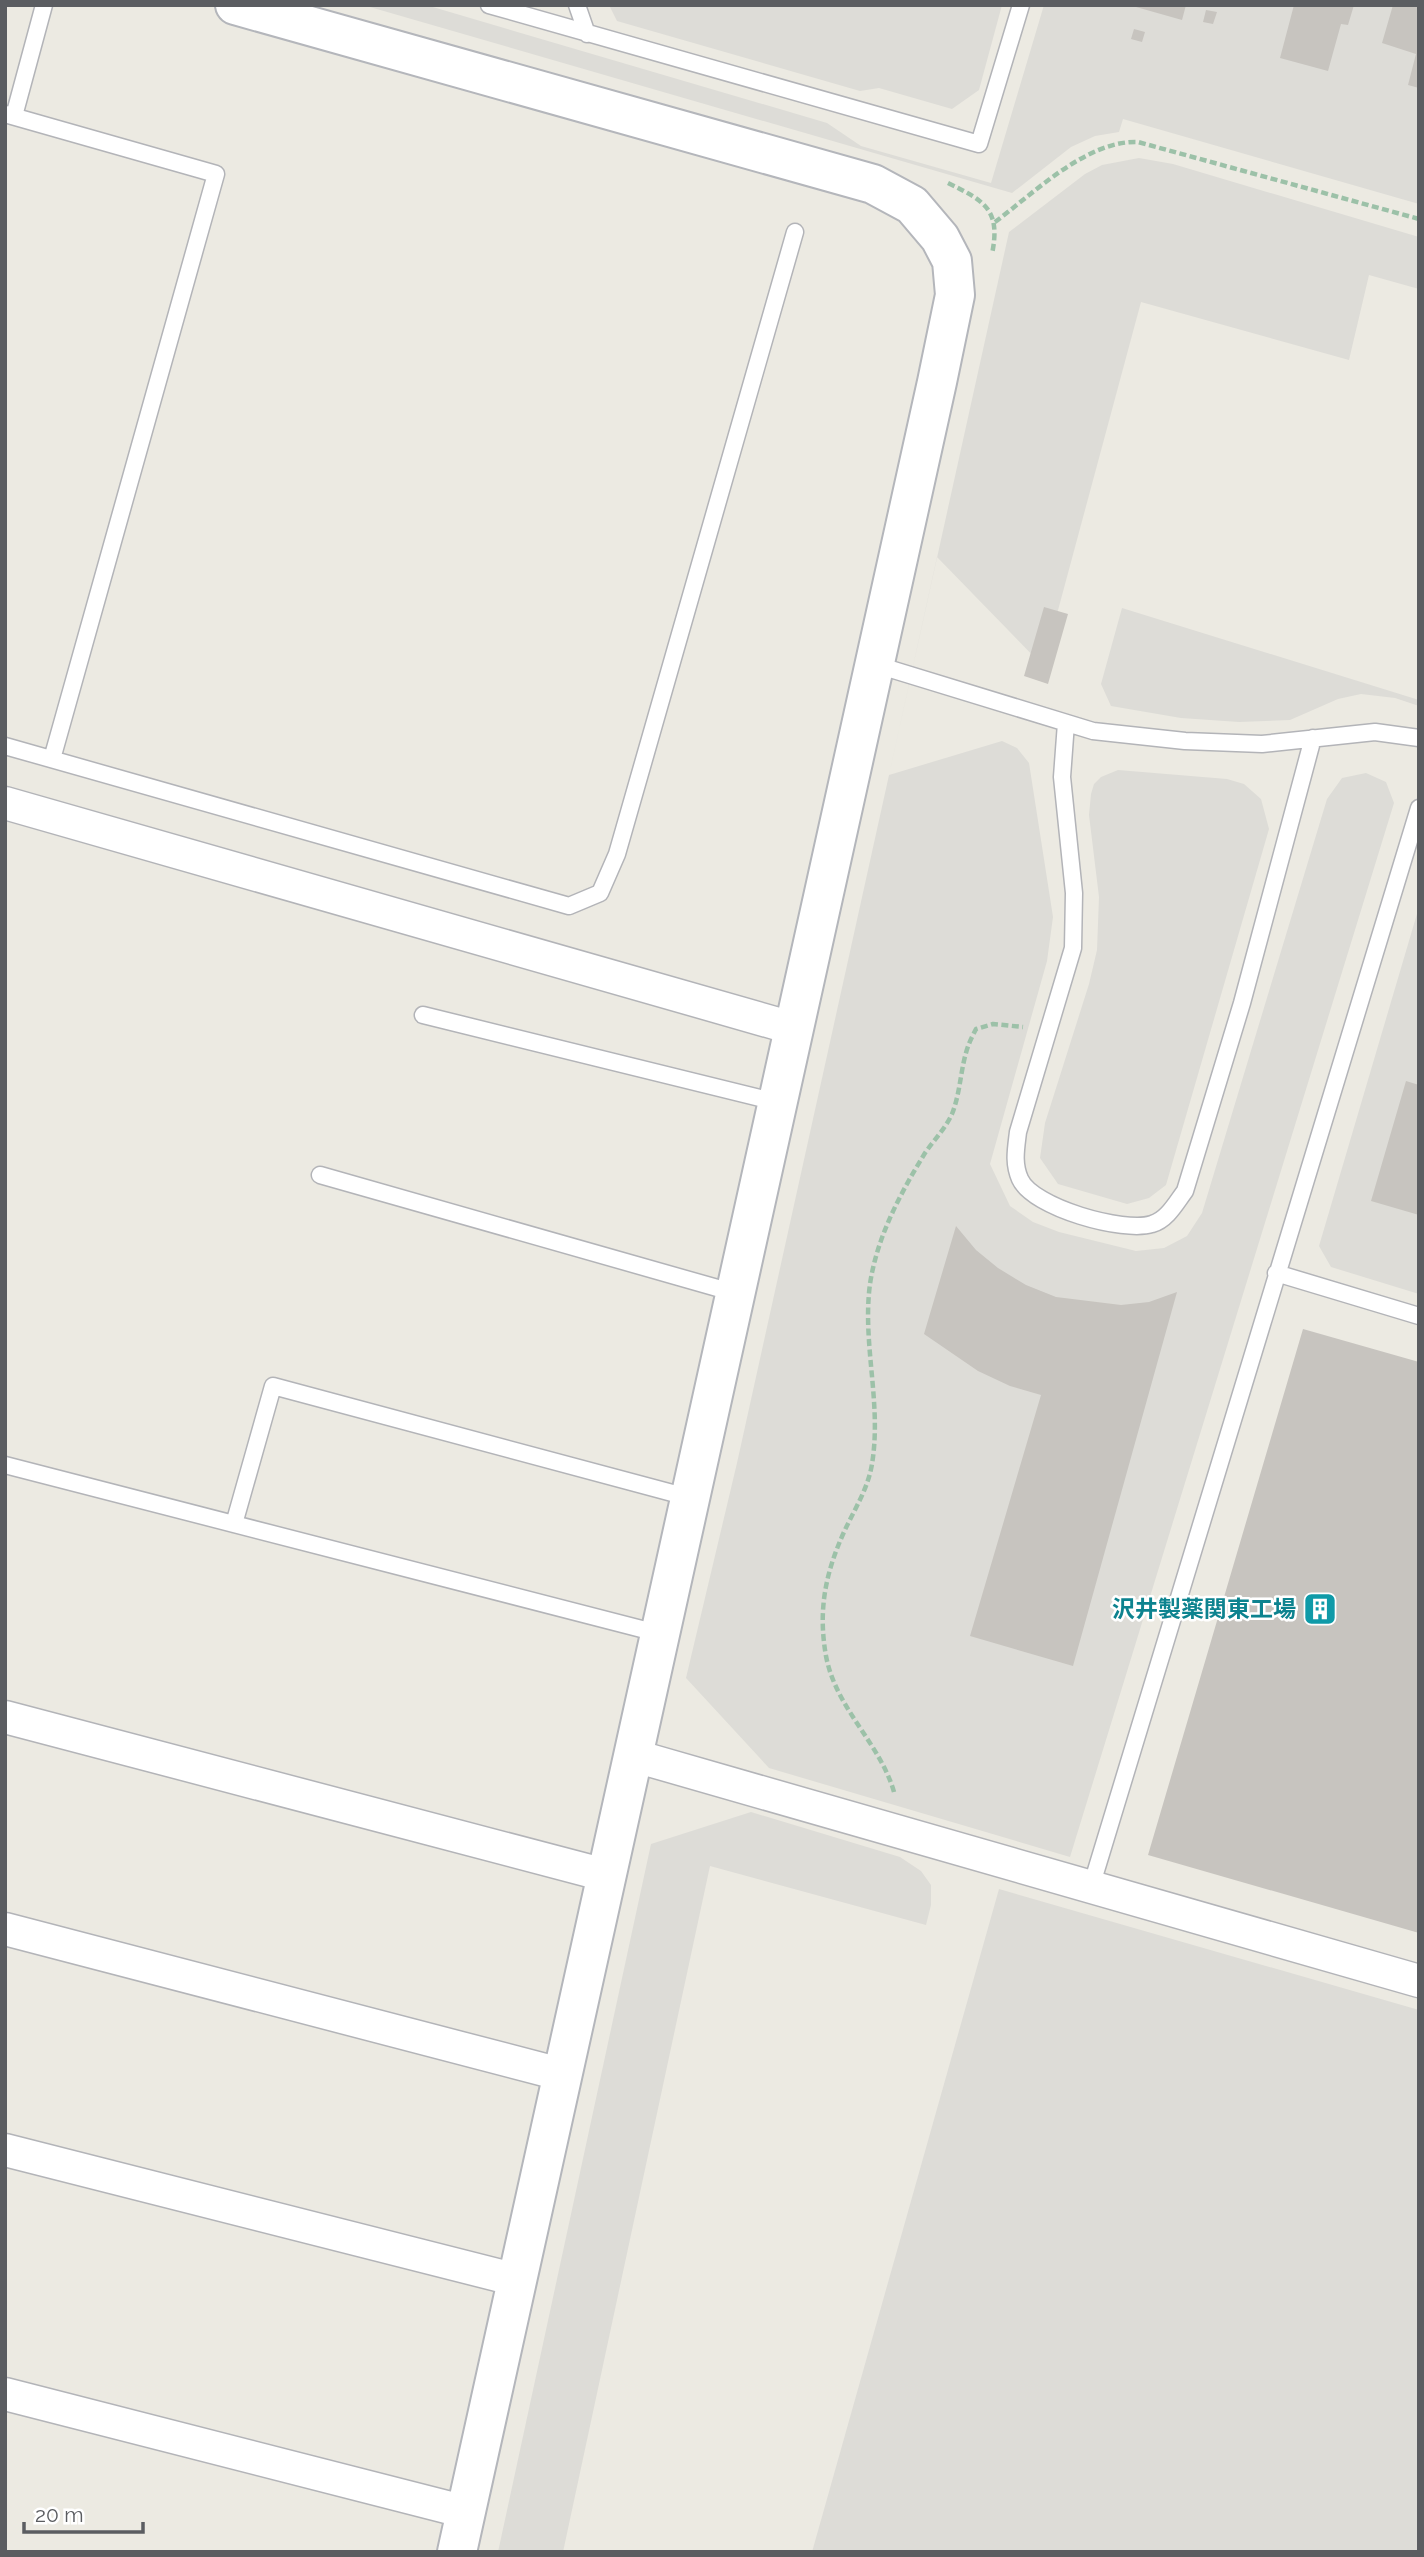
<svg xmlns="http://www.w3.org/2000/svg" width="1424" height="2557" viewBox="0 0 1424 2557" font-family="Raleway,'Noto Sans JP',sans-serif">
<style>
.industrial{fill:#dddcd7}
.building{fill:#c7c4bf}
.lines{fill:none;stroke-linecap:round;stroke-linejoin:round}
.lane-casing{stroke:#b3b4b8;stroke-width:19}
.street-casing{stroke:#b3b4b8;stroke-width:35}
.secondary-casing{stroke:#b4b6bb;stroke-width:42}
.path{stroke:#9cc1a8;stroke-width:4.5;stroke-dasharray:7 3.5;stroke-linecap:butt}
.lane{stroke:#fff;stroke-width:16}
.street{stroke:#fff;stroke-width:32}
.secondary{stroke:#fff;stroke-width:38}
.labels{text-anchor:middle;stroke-width:5;stroke-linejoin:round;paint-order:stroke}
.culture-label{font-size:23px;font-weight:bold;fill:#0d838f;stroke:#fff;text-anchor:end}
</style>
<rect width="100%" height="100%" fill="#eceae2"/>
<path class="industrial" d="M363,5h63l401,118 34,23 130,37 53,-178h375v199l-296,-85 -4,13 -24,4 -24,11 -59,46z
M609,5h393l-23,85 -27,19 -73,-21 -19,3 -243,-70z
M1139,158l34,6 246,73v52l-50,-14 -20,85 -208,-58 -98,364 -106,-109 -48,218 113,-34 15,7 12,15 24,154 -6,44 -57,203 20,42 23,16 26,10 77,19 28,-3 23,-12 15,-23 125,-414 15,-21 24,-5 20,9 8,21 -324,1054 -301,-89 -83,-90 51,-215 272,-1231 76,-58 17,-9z
M1122,608l297,92v6l-24,-8 -34,-4 -23,5 -48,21 -51,2 -58,-4 -70,-12 -10,-22z
M1118,770l109,9 17,5 17,15 8,30 -103,356 -17,13 -22,6 -69,-20 -18,-26 5,-35 44,-139 8,-34 2,-53 -10,-82 2,-21 3,-10 7,-7z
M1419,907v387l-88,-27 -12,-21z
M751,1812l149,45 21,14 10,14v20l-5,20 -216,-59 -147,686h-65l153,-708z
M999,1889l420,121v542h-607z"/>
<path class="building" d="M1129,5h57l-4,15z
M1294,5h60l-6,20 -7,-1 -13,47 -48,-13z
M1393,5h26v83l-11,-3 8,-31 -34,-11z
M1206,10l11,2 -4,12 -10,-2z
M1134,29l11,3 -3,10 -11,-3z
M1044,607l24,7 -20,70 -24,-8z
M1406,1081l13,4v130l-48,-14z
M956,1226l20,24 22,18 28,17 30,12 65,8 28,-3 28,-10 -104,374 -103,-30 71,-241 -31,-9 -32,-15 -54,-37z
M1303,1329l116,33v571l-271,-78z"/>
<g class="lines">
<defs>
<path id="lane" d="M489,5l490,139 42,-139
M577,5l10,29
M5,114l211,60 -164,585
M14,116l30,-111
M874,664l219,67 92,10 77,3 113,-12 44,6
M1066,723l-4,54 12,116 -1,55 -55,184c-2,17 -5,31 2,47 13,29 104,54 132,45 15,-4 24,-21 33,-33l57,-188 71,-265
M5,746l564,160 31,-13 17,-39 178,-622
M423,1015l353,87
M320,1175l415,118
M1276,1273l143,43
M5,1465l656,169
M234,1524l39,-138 418,112
M1091,1887l328,-1079"/>
<path id="street" d="M5,803l787,225
M5,1717l600,158
M635,1756l784,225
M5,1929l559,146
M5,2150l512,130
M5,2394l461,118"/>
<path id="secondary" d="M235,5l638,179 39,21 28,33 12,23 3,34 -18,87 -480,2170"/>
</defs>
<use href="#lane" class="lane-casing"/>
<use href="#street" class="street-casing"/>
<use href="#secondary" class="secondary-casing"/>
<path class="path" d="M948,183c37,18 53,27 44,71
M995,222c39,-29 92,-82 143,-80l281,77
M894,1792c-14,-49 -58,-83 -68,-136 -8,-45 -1,-82 18,-124 10,-22 24,-43 28,-68 10,-61 -10,-120 -2,-180 7,-47 30,-90 55,-131 9,-13 20,-24 27,-39 10,-25 8,-53 20,-77l4,-8 17,-5 30,3"/>
<use href="#lane" class="lane"/>
<use href="#street" class="street"/>
<use href="#secondary" class="secondary"/>
</g>
<defs>
<symbol id="building-square" viewBox="-11 -11 22 22"><rect x="-9" y="-9" width="18" height="18" rx="4" fill="#0f9aa8" stroke="#fff"/><path d="M-4-6H4V6H1V3H-1V6H-4ZM-2.5-4.3h1.7v1.8h-1.7ZM.8-4.3h1.7v1.8H.8ZM-2.5-1h1.7V.8h-1.7ZM.8-1h1.7V.8H.8Z" fill="#fff"/></symbol>
</defs>
<g fill-rule="evenodd">
<use href="#building-square" x="1301" y="1590" width="38" height="38"/>
</g>
<g class="labels">
<g class="culture-label">
<text x="1296" y="1617">沢井製薬関東工場</text>
</g>
</g>
<rect width="1424" height="2557" fill="none" stroke="#5b5d61" stroke-width="14"/>
<path d="M24 2522v10h119v-10" fill="none" stroke="#5b5d61" stroke-width="3.5"/>
<text x="35" y="2522" font-size="21" fill="#5b5d61" stroke="#ffffff" stroke-width="5" paint-order="stroke">20 m</text>
</svg>
